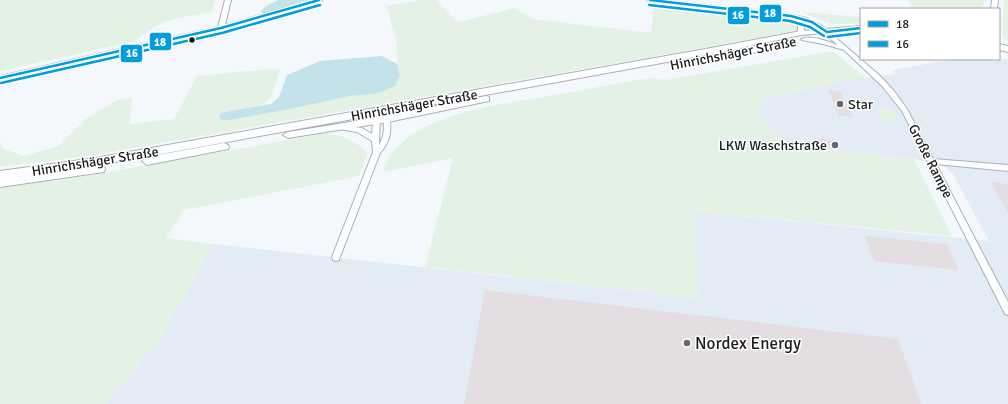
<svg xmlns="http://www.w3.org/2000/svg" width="1008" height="404" viewBox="0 0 1008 404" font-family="Signika,sans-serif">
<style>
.built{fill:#e3ebf4}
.green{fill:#e3f2e5}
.water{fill:#c3e2ea}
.building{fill:#e4dee3}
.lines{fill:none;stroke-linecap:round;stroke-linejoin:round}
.minor-casing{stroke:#adb0b3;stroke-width:2}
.secondary-casing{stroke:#adb0b3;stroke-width:2}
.minor{fill:#fdfeff;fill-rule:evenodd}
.secondary{fill:#fdfeff;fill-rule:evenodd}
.bus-1-casing{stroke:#fff;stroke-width:5}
.bus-2-casing{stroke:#fff;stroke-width:5}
.bus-1{stroke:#009edd;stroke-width:2.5}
.bus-2{stroke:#009edd;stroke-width:2.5}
.bus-dot{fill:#1a1c1e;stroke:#fff;stroke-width:1.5}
.poi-dot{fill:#66696c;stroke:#fff;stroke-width:1.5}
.labels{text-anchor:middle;stroke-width:3;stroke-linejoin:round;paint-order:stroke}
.street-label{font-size:14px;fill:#1a1c1e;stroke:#fff}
.poi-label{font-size:14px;fill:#1a1c1e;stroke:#fff;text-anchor:start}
.near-poi-label{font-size:17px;fill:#1a1c1e;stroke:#fff;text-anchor:start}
.line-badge{stroke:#fff;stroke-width:1.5}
.badge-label{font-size:11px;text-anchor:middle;font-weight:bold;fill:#fff}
</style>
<rect width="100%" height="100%" fill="#f4f8fc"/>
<path class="built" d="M954,59h54v345h-903l52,-61 57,-99 484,54 -5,-87 296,30 -36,-67 -10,-9 -29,-6 -96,-11 -30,-5 -7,-3 -21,-23 -2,-11 8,-8 76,-17 54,-7 -4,-4z"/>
<path class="green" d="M0,0h215l-3,12c-31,6 -52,6 -76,29l-136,30z
M421,0h16l21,22 57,-14 18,11 118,14 3,-28 85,8v2l24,3v-2c10,0 33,-1 35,13l-3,2 -36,7 -677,119 -82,10v-26l2,7 21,8 34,-9 30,-29 30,-18 15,-2 -2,26 44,-5 23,-43 51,-5 32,-2 -9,29 -13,9 -37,6v7l69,-11 60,-13 25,-2 25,-19 -3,-11v-19l-10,-39z
M908,0h77l-4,9h-67z
M1004,0h4v42l-6,-6z
M801,12l60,5v6c-29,3 -34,0 -60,-11z
M833,51l34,28 -25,2 -76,17 -8,8 2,11 21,23 7,3 30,5 96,11 38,77 -259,-25 6,87 -274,-31 28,-109 -70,14c19,-58 109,-66 160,-75 35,-6 71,-13 106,-19l16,2z
M882,107l11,3 5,10 -11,2 -6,-3 -3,-9z
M326,133c18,3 30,7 42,21l-9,22 -175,34 -18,28 48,6 -57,99 -52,61h-105v-217l80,-10z"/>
<path class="water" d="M278,0h29l-44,14 -2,-3 5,-5z
M382,56l15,8 3,11 -5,11 -20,8 -25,2 -60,13 -61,11h-8l-2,-3 2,-4 4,-1 46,-8 8,-7 8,-22 33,-14z"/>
<path class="building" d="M829,90l12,1 5,15h3l4,11 -15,-2z
M818,139l15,1 4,9 -16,-2z
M990,182l18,2v29z
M865,236l82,8 12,26 -85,-9z
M485,290l413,49 23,65h-457z"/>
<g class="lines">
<defs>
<path id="minor" d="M225,0h6l-6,25 88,-25h9l-99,29 -223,51v-4l218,-49z
M647,0h16l130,15 13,3 16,8 57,49 15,16 13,18 26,50 75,6v6l-72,-7 72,138v13l-3,-1 -103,-203 -20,-25 -38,-36 -21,-6 -21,-4 -1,-1c8,-5 29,3 37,6l-20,-16 -15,-8 -3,-1 4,4v9l-3,2 -3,-2v-9l-6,-5 -142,-17z
M992,0h6l-1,9h-6z
M383,108h4l1,2c4,17 4,30 -8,43l-40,104 -1,3 -3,1 -3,-1 -1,-3 41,-105 -1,-11 -15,-9 -18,-3 -4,-2 4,-2 23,3 10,6 2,-22 1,-2h4l1,2 -1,33c7,-11 5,-23 3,-35z"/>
<path id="secondary" d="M861,26v4l-60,5 -79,17 -627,114 -95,13v-8l95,-13 627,-112 79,-15z
M781,41l4,3 -1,2 -41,9 -4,-3 1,-2z
M999,44l9,2v6l-9,-2z
M486,96l3,1v4l-101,21 -100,16 -5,-3 5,-3 100,-16z
M224,143l4,2 1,2 -1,2 -81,16 -5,-4 5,-4z
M100,165l4,1 1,3 -1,3 -104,15v-8z"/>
</defs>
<use href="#minor" class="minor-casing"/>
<use href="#secondary" class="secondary-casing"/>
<use href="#minor" class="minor"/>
<use href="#secondary" class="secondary"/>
<defs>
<path id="bus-1" d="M650,0l141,16 21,6 15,10
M827,32l34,-4
M0,78l221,-50 98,-28"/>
<path id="bus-2" d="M649,5l141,16 20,6 14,9
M828,37l33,-4
M1,83l221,-50 98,-28"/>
</defs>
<use href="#bus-1" class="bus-1-casing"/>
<use href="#bus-2" class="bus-2-casing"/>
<use href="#bus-1" class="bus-1"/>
<use href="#bus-2" class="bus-2"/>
</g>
<circle class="bus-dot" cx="192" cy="40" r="3.5"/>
<g class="poi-dot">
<circle cx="840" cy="104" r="4"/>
<circle cx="835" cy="145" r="4"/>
<circle cx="687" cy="343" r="4"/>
</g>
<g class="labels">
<g class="street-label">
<text transform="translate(733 53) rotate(-11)" y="5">Hinrichshäger Straße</text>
<text transform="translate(414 105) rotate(-10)" y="5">Hinrichshäger Straße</text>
<text transform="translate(95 161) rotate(-9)" y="5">Hinrichshäger Straße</text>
<text transform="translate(931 161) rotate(63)" y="5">Große Rampe</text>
</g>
<g class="poi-label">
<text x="848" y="109">Star</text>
<text x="827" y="150" text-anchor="end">LKW Waschstraße</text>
</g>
<g class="near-poi-label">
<text x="695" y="349">Nordex Energy</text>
</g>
</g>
<g class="line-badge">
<rect x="759" y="4" width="23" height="19" rx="4" fill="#009edd"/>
<rect x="727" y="6" width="23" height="19" rx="4" fill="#009edd"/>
<rect x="149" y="32" width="23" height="19" rx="4" fill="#009edd"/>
<rect x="120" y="44" width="23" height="19" rx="4" fill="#009edd"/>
</g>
<g class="badge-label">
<text x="770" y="17">18</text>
<text x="738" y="19">16</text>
<text x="160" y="46">18</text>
<text x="132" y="57">16</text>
</g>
<rect x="860" y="8" width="140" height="52" fill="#ffffff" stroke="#a3a4a5"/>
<rect x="868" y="21" width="20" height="6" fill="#009edd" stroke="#a3a4a5"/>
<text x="896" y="28" font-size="12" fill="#1a1c1e">18</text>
<rect x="868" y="41" width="20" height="6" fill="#009edd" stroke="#a3a4a5"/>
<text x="896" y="48" font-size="12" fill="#1a1c1e">16</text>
</svg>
